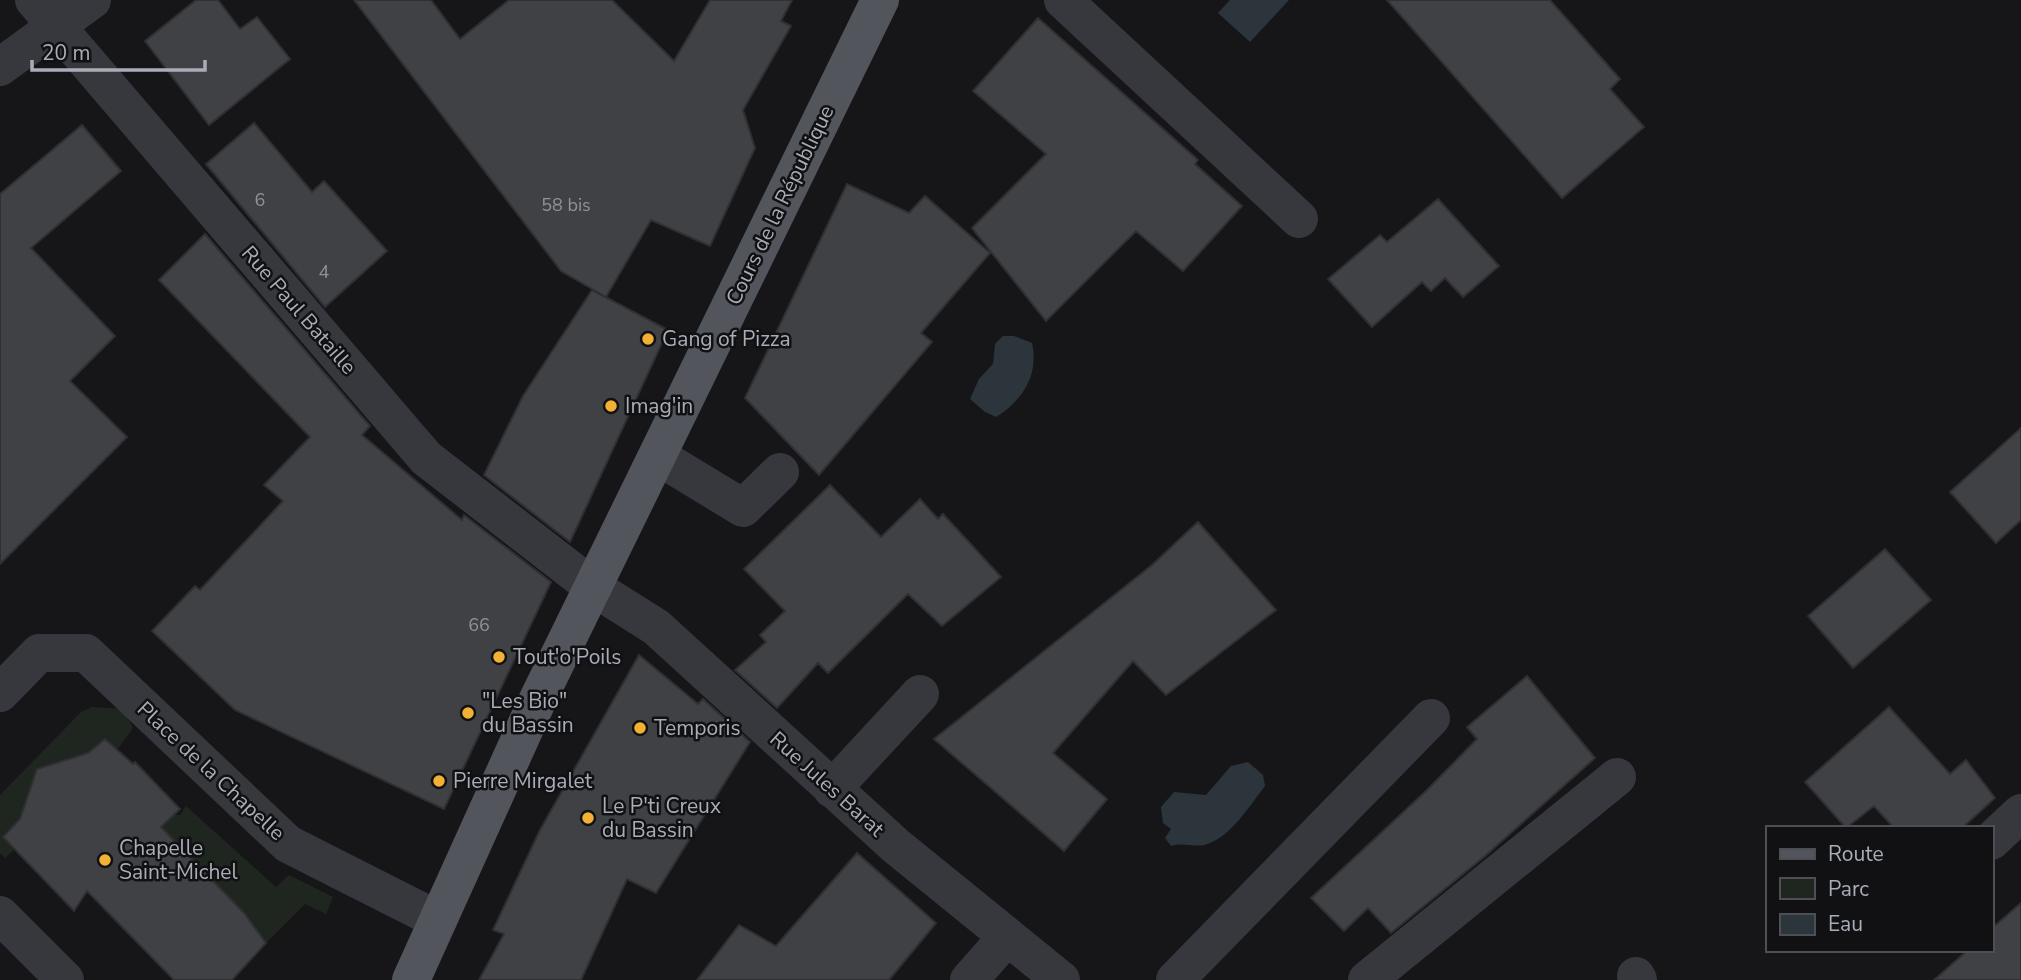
<svg xmlns="http://www.w3.org/2000/svg" width="2021" height="980" viewBox="0 0 2021 980" font-family="'Nunito Sans',sans-serif">
<style>
.green{fill:#1e261f}
.water{fill:#2c353c}
.building{fill:#404145;stroke:#303034;stroke-width:2}
.lines{fill:none;stroke-linecap:round;stroke-linejoin:round}
.minor{stroke:#37383d;stroke-width:38}
.major{stroke:#53555c;stroke-width:38}
.poi-dot{fill:#f2b134;stroke:#111113;stroke-width:2.5}
.labels{text-anchor:middle;stroke-width:5;stroke-linejoin:round;paint-order:stroke}
.number-label{font-size:18px;fill:#8e929b}
.street-label{font-size:21px;fill:#a8adb8;stroke:#111113}
.poi-label{font-size:21px;fill:#a8adb8;stroke:#111113;text-anchor:start}
</style>
<rect width="100%" height="100%" fill="#161618"/>
<path class="green" d="M92,707l31,2 10,19 -16,22 -7,-6h-12l-13,12 -53,27 -11,35 -12,13 -1,12 6,7 -9,8 -5,-5v-58l81,-83z
M186,806l90,81 13,-12 44,22 -7,17 -21,-10 -42,42 -28,-42 -81,-71 20,-18h6z"/>
<path class="water" d="M1230,0h59l-39,42 -32,-29z
M1003,336h11l18,7c7,32 -9,57 -36,74l-11,-5 -15,-13 9,-20 14,-15 2,-20z
M1248,762l15,13 2,11c-16,20 -34,52 -61,59 -10,2 -21,-3 -33,1l-6,-8 6,-9 -8,-6 -2,-16 13,-15 32,3 25,-29z"/>
<path class="building" d="M196,0h22l22,29 17,-12 33,42 -81,66 -64,-84z
M354,0h77l29,39 49,-39h103l62,61 36,-61h82l-11,21 10,5 -48,84 12,38 -45,98 -59,-26 -45,77 -45,-26z
M1387,0h163l70,79 -10,10 34,38 -82,71z
M1038,18l160,142 -3,4 47,42 -59,65 -47,-40 -90,90 -74,-93 74,-74 -73,-63z
M254,123l58,69 12,-11 63,70 -62,56 -119,-143z
M82,125l39,46 -90,77 84,88 -45,45 57,56 -127,127v-370z
M847,184l62,29 16,-17 65,57 -69,80 11,9 -113,133 -74,-77z
M1438,199l61,67 -36,31 -18,-19 -14,13 -9,-9 -50,45 -44,-48 52,-44 7,7z
M205,234l165,192 -8,9 100,85 2,-5 87,67 -107,227 -209,-99 -83,-79 43,-45 5,4 83,-89 -19,-16 46,-48 -151,-157z
M592,290l76,40 -98,212 -86,-67 39,-79z
M2021,428v92l-25,23 -46,-51z
M830,485l51,52 39,-38 18,20 5,-5 58,63 -59,49 -34,-32 -80,79 -10,-10 -41,45 -42,-38 31,-28 -6,-7 25,-24 -41,-42z
M1198,522l78,88 -110,85 -33,-34 -80,92 54,46 -43,52 -130,-112 218,-174z
M1885,549l46,51 -78,68 -45,-52z
M639,655l59,49 5,-5 47,43 -94,151 -29,-14 -46,101h-102l25,-46 -11,-4 47,-100z
M1527,676l68,82 -110,98 -94,77 -23,-25 -24,23 -33,-33 116,-108 50,-51 -10,-12z
M1889,707l61,67 16,-14 29,38 -33,30h-68l-20,-22 -28,22 -41,-46z
M105,739l28,25 2,-2 45,47 -19,18 83,86 22,30 -34,37h-58l-87,-89 -13,20 -71,-74 17,-18 17,-50 51,-16z
M857,853l79,70 -47,57h-192l42,-55 37,21z
M2021,903v77h-87l34,-30h23v-21z"/>
<g class="lines">
<path class="minor" d="M34,0l392,458 168,130 62,39 240,219 165,134
M1063,0l236,219
M0,67l92,-67
M659,457l84,51 37,-36
M0,693l39,-40h47l202,191 150,76
M832,789l88,-95
M1991,841l30,-28
M0,915l65,65
M1636,976l2,4
M969,980l38,-43
M1175,980l256,-262
M1367,980l250,-203"/>
<path class="major" d="M411,980l128,-283 341,-697"/>
</g>
<g class="poi-dot">
<circle cx="648" cy="339" r="7"/>
<circle cx="611" cy="406" r="7"/>
<circle cx="499" cy="657" r="7"/>
<circle cx="468" cy="713" r="7"/>
<circle cx="640" cy="728" r="7"/>
<circle cx="439" cy="781" r="7"/>
<circle cx="588" cy="818" r="7"/>
<circle cx="105" cy="860" r="7"/>
</g>
<g class="labels">
<g class="number-label">
<text x="260" y="206">6</text>
<text x="566" y="211">58 bis</text>
<text x="324" y="278">4</text>
<text x="479" y="631">66</text>
</g>
<g class="street-label">
<text transform="translate(780 205) rotate(-64)" y="7">Cours de la République</text>
<text transform="translate(299 310) rotate(49)" y="7">Rue Paul Bataille</text>
<text transform="translate(211 771) rotate(43)" y="7">Place de la Chapelle</text>
<text transform="translate(827 784) rotate(42)" y="7">Rue Jules Barat</text>
</g>
<g class="poi-label">
<text x="662" y="346">Gang of Pizza</text>
<text x="625" y="413">Imag'in</text>
<text x="513" y="664">Tout'o'Poils</text>
<text x="482" y="708">"Les Bio"<tspan x="482" dy="24">du Bassin</tspan></text>
<text x="654" y="735">Temporis</text>
<text x="453" y="788">Pierre Mirgalet</text>
<text x="602" y="813">Le P'ti Creux<tspan x="602" dy="24">du Bassin</tspan></text>
<text x="119" y="855">Chapelle<tspan x="119" dy="24">Saint-Michel</tspan></text>
</g>
</g>
<rect x="1766" y="826" width="228" height="126" fill="#111113" stroke="#4d4f55" stroke-width="2"/>
<rect x="1780" y="849" width="35" height="10" fill="#53555c" stroke="#4d4f55" stroke-width="2"/>
<text x="1828" y="861" font-size="21" fill="#a8adb8">Route</text>
<rect x="1780" y="878" width="35" height="21" fill="#1e261f" stroke="#4d4f55" stroke-width="2"/>
<text x="1828" y="896" font-size="21" fill="#a8adb8">Parc</text>
<rect x="1780" y="914" width="35" height="21" fill="#2c353c" stroke="#4d4f55" stroke-width="2"/>
<text x="1828" y="931" font-size="21" fill="#a8adb8">Eau</text>
<path d="M32 60v10h173v-10" fill="none" stroke="#a8adb8" stroke-width="3.5"/>
<text x="42" y="60" font-size="21" fill="#a8adb8" stroke="#111113" stroke-width="5" paint-order="stroke">20 m</text>
</svg>
